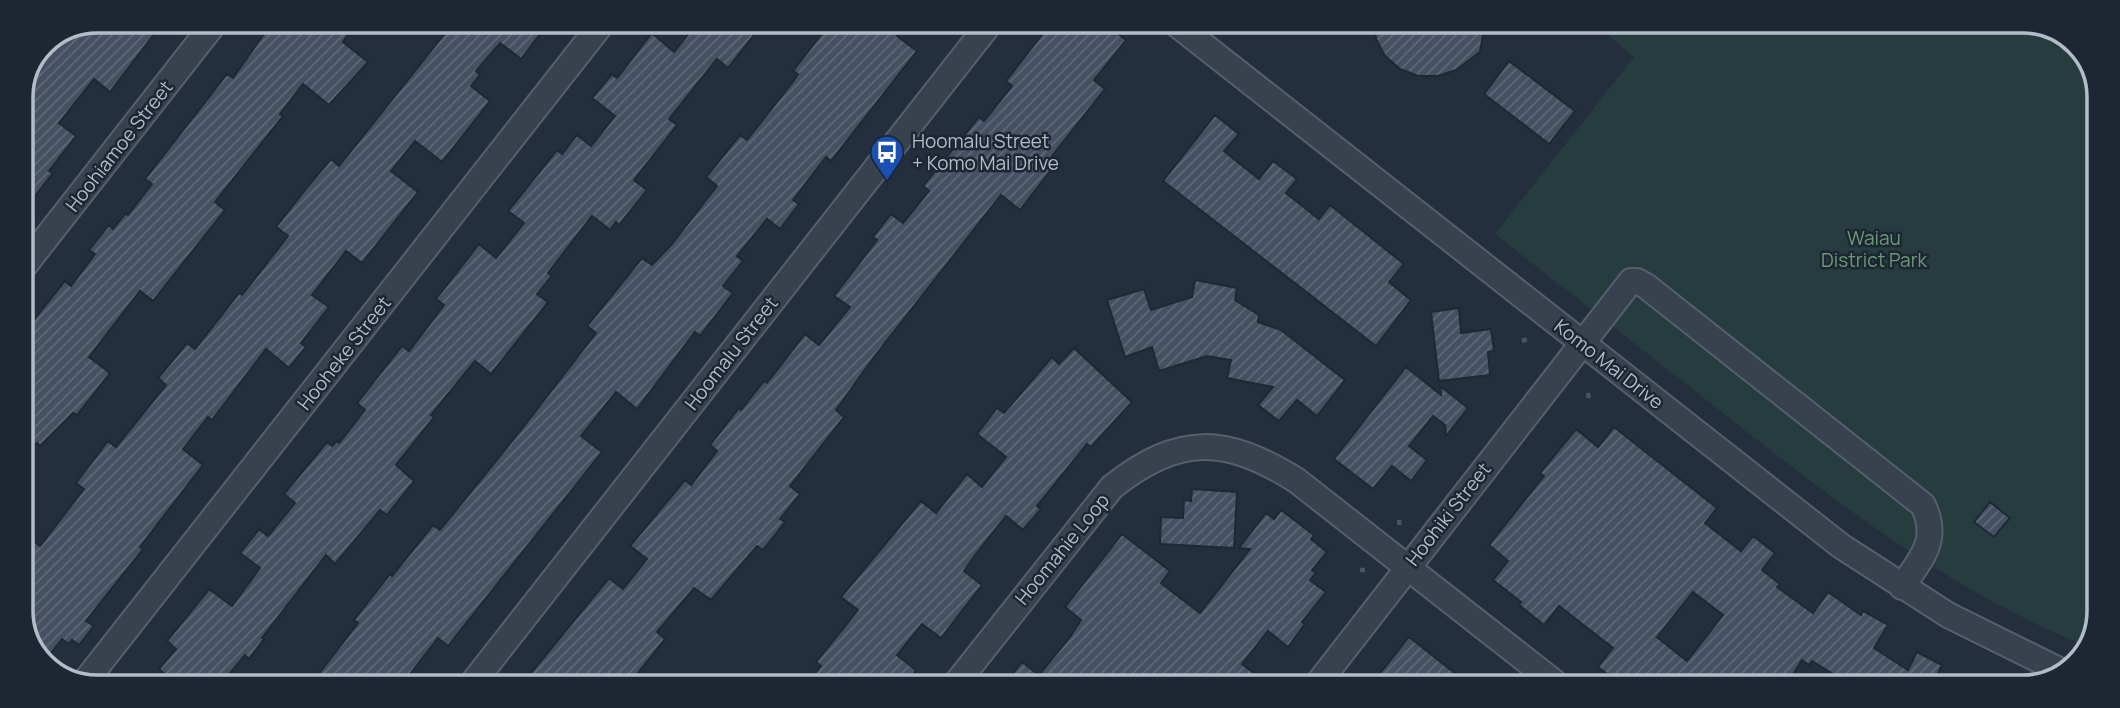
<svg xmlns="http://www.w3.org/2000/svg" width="2120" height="708" viewBox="0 0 2120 708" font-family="Manrope,sans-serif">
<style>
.park{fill:#263c3f}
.building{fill:url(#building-hatch);stroke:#1f2835;stroke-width:2;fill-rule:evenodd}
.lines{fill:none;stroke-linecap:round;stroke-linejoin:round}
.minor-casing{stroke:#565f6c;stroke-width:28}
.path{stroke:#44595c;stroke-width:4.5;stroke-dasharray:5 5;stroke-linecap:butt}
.minor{stroke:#38414e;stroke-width:24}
.labels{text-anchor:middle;stroke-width:5;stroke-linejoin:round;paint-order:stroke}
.poi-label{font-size:19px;fill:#b4bcc9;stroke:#1d2633;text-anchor:start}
.street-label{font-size:19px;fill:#b4bcc9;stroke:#1d2633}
.park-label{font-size:19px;fill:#6b9a76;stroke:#1d2633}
.rim{fill:none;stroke:#b4bcc9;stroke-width:3.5}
</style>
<defs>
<pattern id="building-hatch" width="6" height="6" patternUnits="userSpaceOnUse" patternTransform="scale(1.75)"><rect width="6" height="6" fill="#455162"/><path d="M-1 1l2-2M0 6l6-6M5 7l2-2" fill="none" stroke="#5d6877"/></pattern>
</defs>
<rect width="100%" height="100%" fill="#242f3e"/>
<path class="park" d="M1602,24l445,1 36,26 16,41 -4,543 -8,11c-130,-51 -240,-136 -349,-221 -81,-64 -162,-127 -243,-191l139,-177 -26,-22z"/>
<path class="building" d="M97,21h67l-54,71 -16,-13 -35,44 17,13 -27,35 4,2 -32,41v-121l23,-50z
M273,21l83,1 -13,20 25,20 -39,43 -26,-21 -23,30 3,2 -68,86 10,8 -72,91 -13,-10 -51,66 21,16 -33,42 -4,-2 -33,33 -3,-3 -16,15v-122l44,-55 6,5 24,-32 -6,-4 20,-25 4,4 13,-16 2,2 24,-31 -7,-5 82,-105 6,4z
M454,22h70l16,12 -19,25 -21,-16 -24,28 4,4 -9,11 19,15 -48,61 -27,-21 -24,30 27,21 -56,71 -16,-12 -34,44 17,12 -28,36 5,4 -17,21 -23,-19 -54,71 -4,-3 -25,32 20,16 -63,82 3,2 -57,72 8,5 -15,19 -7,-5 -3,4 -7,-5 -18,23 -7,-5 -16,-41v-62l11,-14 8,6 44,-57 -8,-6 32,-42 8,6 50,-62 -8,-7 29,-35 8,6 44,-56 3,2 46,-59 -12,-9 33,-42 22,-26 8,7z
M698,22h66l-36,46 -11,-9 -48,60 8,6 -43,55 13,10 -28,35 -3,-3 -6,8 -18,-14 -44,57 4,3 -15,18 11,8 -57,72 -16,-13 -44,54 3,2 -38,48 18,16 -27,34 -7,-5 -45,54 -9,-9 -64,83 2,1 -15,20 -4,-4 -23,28h-63l7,-8 -7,-6 17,-20 -9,-8 42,-52 23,17 28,-38 -20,-15 19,-24 9,7 27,-33 -11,-9 43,-52 5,4 5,-5 2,2 26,-33 -8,-7 45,-57 7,5 35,-46 -8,-6 43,-55 17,14 28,-35 -16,-12 49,-61 5,4 15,-19 14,11 24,-30 -23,-18 20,-24 5,4 35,-45 22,19z
M831,22l59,1 11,8 -4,5 20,15 -86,110 -5,-4 -33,43 6,4 -19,25 -13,-10 -30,37 6,5 -20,25 10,7 -33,43 -5,-4 -58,77 -21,-17 -35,44 21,16 -154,194 -10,-8 -27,35 15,11h-115l47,-61 -4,-3 36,-46 2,2 41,-51 7,5 81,-100 75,-97 -9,-7 55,-68 10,7 19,-20 46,-59 -11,-9 34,-42 7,5 45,-57 6,-9 -5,-3z
M1051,23h53l22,17 -32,40 11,9 -57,72 6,5 -34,44 -19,-15 -127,162 -38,53 8,7 -54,69 10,8 -20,25 5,3 -22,28 -6,-4 -46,54 -17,-12 -37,44 8,7 -36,45h-107l87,-106 14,11 24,-30 -17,-13 55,-66 6,5 26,-34 -7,-6 29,-37 2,2 23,-29 3,2 38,-49 14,11 31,-38 -16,-11 43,-56 -4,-3 18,-23 12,9 26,-32 -6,-5 56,-69 5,4 28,-35 -6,-5z
M1374,24h111l-5,28 -24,18 -18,6h-20l-18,-7 -15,-13 -9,-17z
M1509,61l66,50 -26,33 -65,-50z
M1215,115l24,19 -15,17 35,28 14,-18 24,18 -11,14 33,26 11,-14 74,59 -15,18 22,18 -35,46 -213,-165z
M1195,280l42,8 -2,12 24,15 -1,7 23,8 64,50 -28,36 -20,-16 -18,21 -21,-16 15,-18 -46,-9 4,-18 -24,-4 -48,15 -7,-24 -27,10 -18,-57 37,-11 7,21 41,-13z
M1459,308l2,25 30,-4 3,22 -6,1 2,23 -51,6 -8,-69z
M1074,348l58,54 -41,45 -4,-3 -50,62 4,3 -18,21 -17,-14 -31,39 -11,16 18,14 -41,53 -19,-14 -25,31 19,15 -11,15h-14l-10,-9 -7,9h-68l15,-19 -5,-4 42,-52 -17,-13 80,-96 15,12 31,-39 15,13 24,-30 -29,-23 20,-26 7,5 48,-56 7,7z
M1406,367l35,28 -1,-9 28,22 -22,28 -1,-11 -12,-9 -24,30 18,14 -16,21 -19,-15 -19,23 -39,-30z
M1614,427l103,81 -12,15 36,28 12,-15 22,17 -13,17 18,14 -3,3 36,26 15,-21 33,23 2,-4 25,14 -14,23 34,22 9,-18 25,13 -10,20 2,2h-80l-42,-26 -3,4 -7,-5 -17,27 -162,-1 -25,-19 15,-19 -54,-42 -15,19 -25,-20 2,-3 -28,-22 15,-19 -19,-16 55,-69 -4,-3 36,-44 22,18zM1693,592l30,23 -36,46 -30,-24z
M1192,489l45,3 -3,56 -74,-4 1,-27 22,1 1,-18 7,1z
M1990,502l20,16 -16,19 -20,-15z
M1281,510l33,25 -3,4 16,13 -15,18 4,3 -6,7 16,12 -24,30 3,2 -17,23 -20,-16 -26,33 28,21h-266l18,-23 17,13 31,-38 11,-17 -16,-13 57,-73 48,37 -9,12 39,30 50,-64 -11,-1 27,-35 8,6z
M1409,637l62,49h-101z"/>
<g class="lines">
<defs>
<path id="minor" d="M1175,23l666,523 107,69 117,58
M21,270l195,-249
M84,683l519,-661
M472,684l518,-661
M955,685l157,-198c67,-53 113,-51 184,-7l263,206
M1316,686l315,-405h6l9,5 277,219c17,36 -2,53 -21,82"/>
</defs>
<use href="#minor" class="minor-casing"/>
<path class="path" d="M1522,341l6,-2
M1588,393l1,7
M1399,520l1,7
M1360,570h7"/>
<use href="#minor" class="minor"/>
</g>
<defs>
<symbol id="bus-pin" viewBox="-11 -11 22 30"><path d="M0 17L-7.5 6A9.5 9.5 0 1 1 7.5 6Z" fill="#1a4fb4" stroke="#1d2633"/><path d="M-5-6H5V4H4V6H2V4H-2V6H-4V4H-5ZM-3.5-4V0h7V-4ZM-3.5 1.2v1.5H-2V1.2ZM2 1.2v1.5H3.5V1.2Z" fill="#fff"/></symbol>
</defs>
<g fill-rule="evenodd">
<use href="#bus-pin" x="868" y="133" width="38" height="52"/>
</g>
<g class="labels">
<g class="poi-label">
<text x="912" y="148">Hoomalu Street<tspan x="912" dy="22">+ Komo Mai Drive</tspan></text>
</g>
<g class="street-label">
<text transform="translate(119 146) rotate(-52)" y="7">Hoohiamoe Street</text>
<text transform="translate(344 353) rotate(-52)" y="7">Hooheke Street</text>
<text transform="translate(731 353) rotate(-52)" y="7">Hoomalu Street</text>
<text transform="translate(1609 364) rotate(38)" y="7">Komo Mai Drive</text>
<text transform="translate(1448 514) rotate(-52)" y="7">Hoohiki Street</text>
<text transform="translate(1062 549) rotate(-51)" y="7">Hoomahie Loop</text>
</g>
<g class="park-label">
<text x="1874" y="245">Waiau<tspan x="1874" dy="22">District Park</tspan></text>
</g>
</g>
<path d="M0 0H2120V708H0ZM97 33H2023A64 64 0 0 1 2087 97V611A64 64 0 0 1 2023 675H97A64 64 0 0 1 33 611V97A64 64 0 0 1 97 33Z" fill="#1d2633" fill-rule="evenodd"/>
<path class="rim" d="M97 33H2023A64 64 0 0 1 2087 97V611A64 64 0 0 1 2023 675H97A64 64 0 0 1 33 611V97A64 64 0 0 1 97 33Z"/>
</svg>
